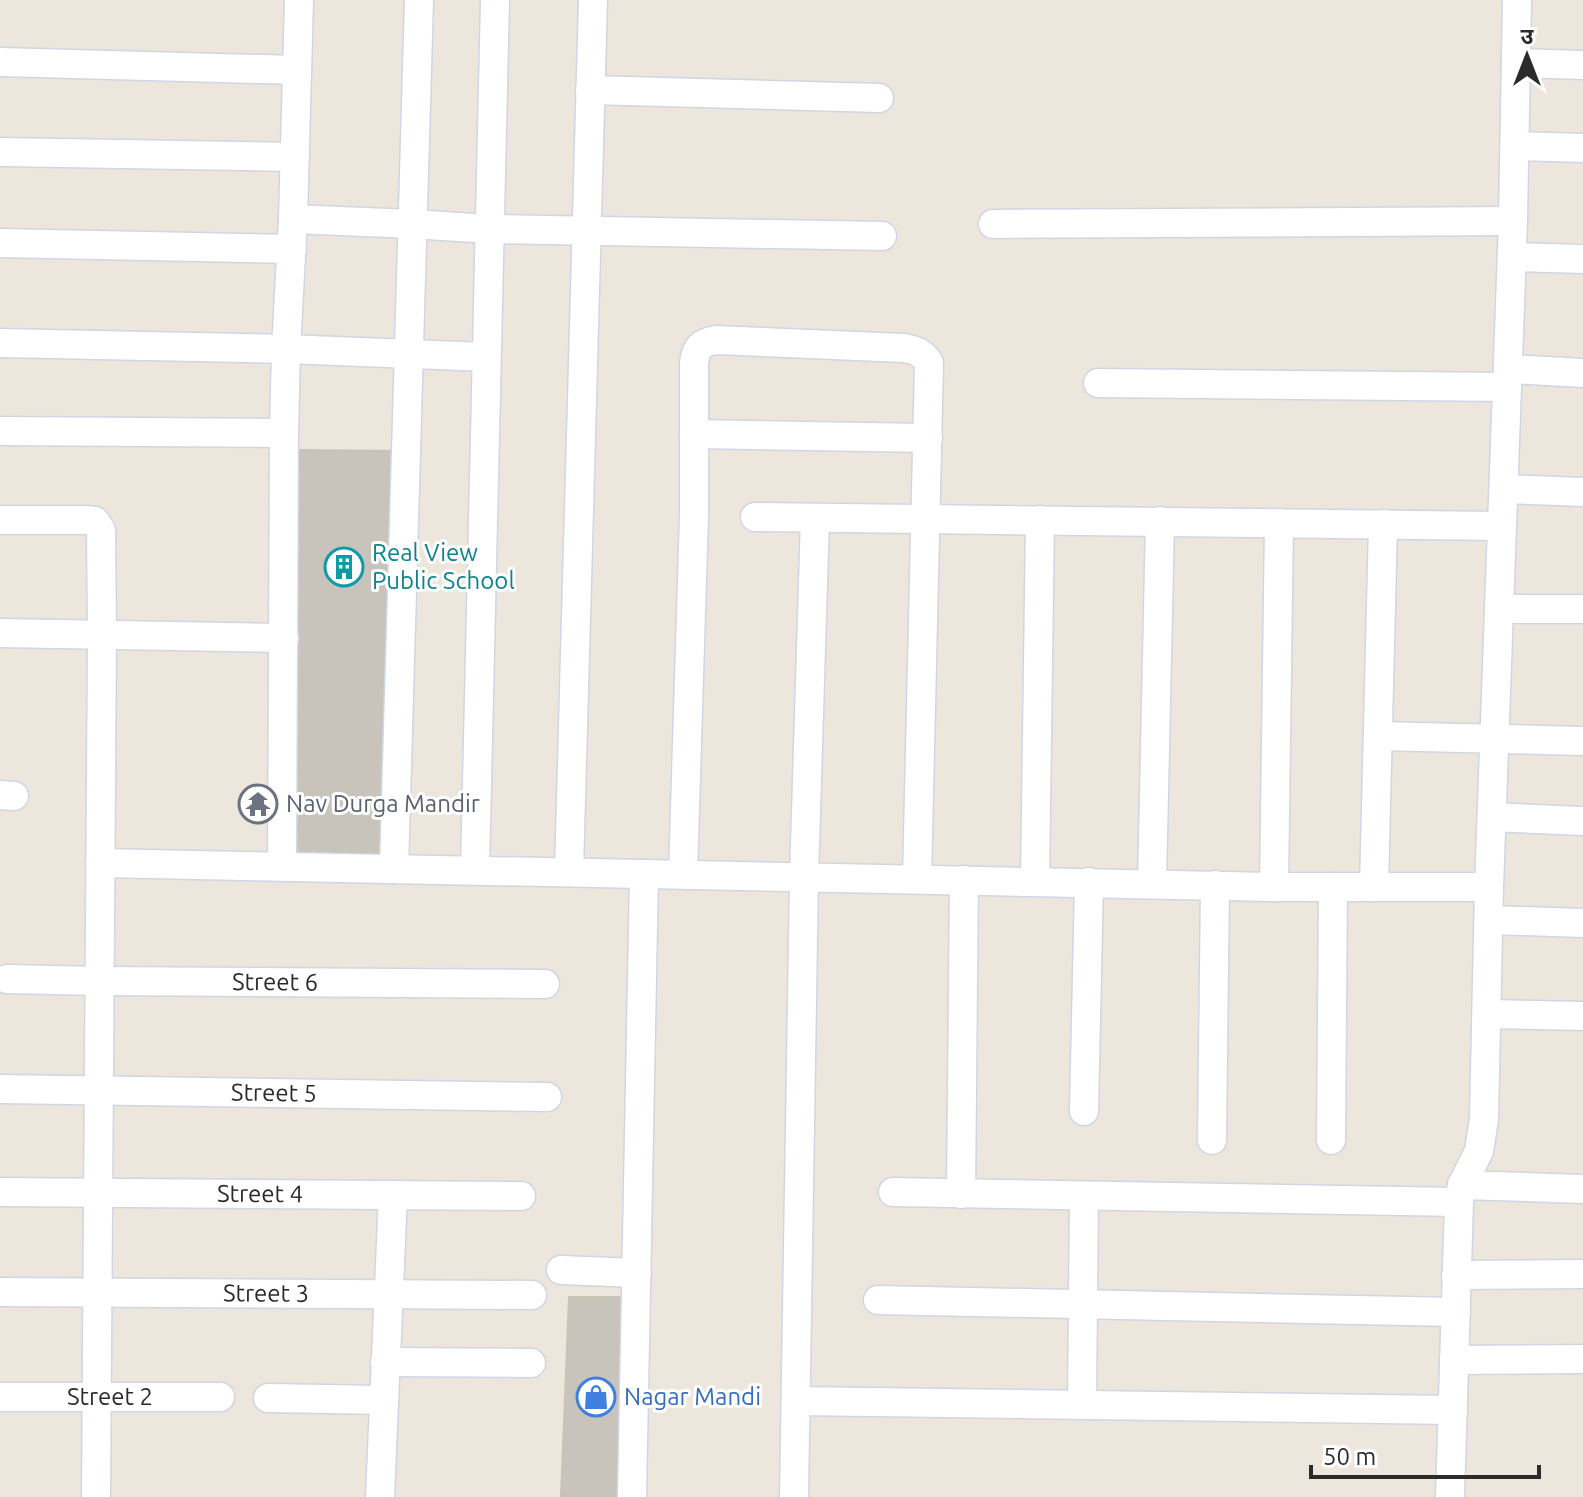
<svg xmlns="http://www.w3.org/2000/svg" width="1583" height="1497" viewBox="0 0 1583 1497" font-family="Ubuntu,'Noto Sans Devanagari',sans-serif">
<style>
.building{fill:#c9c4bb;stroke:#c9c2b5;stroke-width:2}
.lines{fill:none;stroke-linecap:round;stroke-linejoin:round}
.minor-casing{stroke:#d1d5e4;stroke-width:31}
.minor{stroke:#fff;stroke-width:28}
.labels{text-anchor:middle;stroke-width:6;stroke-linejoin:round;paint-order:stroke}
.culture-label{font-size:24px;fill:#0d838f;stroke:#fff;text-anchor:start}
.worship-label{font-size:24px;fill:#5b616d;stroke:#fff;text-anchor:start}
.street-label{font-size:24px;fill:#2b2b2b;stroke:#fff}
.shop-label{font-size:24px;fill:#366cbe;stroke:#fff;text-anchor:start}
</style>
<rect width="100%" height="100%" fill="#ede6dc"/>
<path class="building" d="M296,450l103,1 -10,412 -101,-4z
M569,1297h60l-4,200h-64z"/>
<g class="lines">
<defs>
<g id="minor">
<path d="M0,62l297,8"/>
<path d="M1516,63l67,2"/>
<path d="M590,90l289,8"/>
<path d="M1515,146l68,2"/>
<path d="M0,152l295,5"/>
<path d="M293,219l119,5 77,5 393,7"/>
<path d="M993,224l520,-3"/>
<path d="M0,243l292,6"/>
<path d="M1512,257l71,2"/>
<path d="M0,343l286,6 200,8"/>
<path d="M1508,369l75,4"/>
<path d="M1098,383l409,4"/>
<path d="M0,431l284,2"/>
<path d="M694,434l234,4"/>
<path d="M1504,489l79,3"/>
<path d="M755,517l747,9"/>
<path d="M0,520h86l9,1 6,9 1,105 -6,862"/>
<path d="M1499,609h84"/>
<path d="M0,633l284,5"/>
<path d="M1378,736l205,5"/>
<path d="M0,795l14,1"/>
<path d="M1492,817l91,4"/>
<path d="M100,863l1174,24h215"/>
<path d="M282,865l2,-432 2,-84 7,-130 6,-219"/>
<path d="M394,869l25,-869"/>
<path d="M475,870l20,-870"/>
<path d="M569,872l24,-872"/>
<path d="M683,874l11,-359v-152c2,-16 6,-20 22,-23l188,8c12,2 19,5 25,15l-12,516"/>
<path d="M1035,881l5,-361"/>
<path d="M1152,884l8,-363"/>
<path d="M1274,887l5,-364"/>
<path d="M1374,887l9,-363"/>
<path d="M1489,920l94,3"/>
<path id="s1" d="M7,979l92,2 446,3"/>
<path d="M1487,1014l96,2"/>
<path id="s2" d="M0,1089l547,8"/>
<path d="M1084,1111l5,-229"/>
<path d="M1212,1140l3,-255"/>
<path d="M1331,1140l2,-253"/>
<path d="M1462,1185l121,4"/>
<path id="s3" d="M0,1192l521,4"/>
<path d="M893,1192l566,10"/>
<path d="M961,1194l3,-314"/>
<path d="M561,1270l76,3"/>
<path d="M1456,1275l127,-1"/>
<path id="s4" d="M0,1292l532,3"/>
<path d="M878,1300l578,12"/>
<path d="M1454,1360l129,-1"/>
<path d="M385,1362l146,1"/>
<path id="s5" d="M0,1397h220"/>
<path d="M268,1398l116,2"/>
<path d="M797,1401l656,9"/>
<path d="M1082,1405l2,-209"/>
<path d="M380,1497l13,-302"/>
<path d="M632,1497l12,-623"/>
<path d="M794,1497l10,-620 11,-359"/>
<path d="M1450,1497l9,-295 3,-17 17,-34 5,-32 5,-232 24,-666 4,-221"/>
</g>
</defs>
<use href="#minor" class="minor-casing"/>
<use href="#minor" class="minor"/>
</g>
<defs>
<symbol id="building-ring" viewBox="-11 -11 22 22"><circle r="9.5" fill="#fff" stroke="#0f9aa8" stroke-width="1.5"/><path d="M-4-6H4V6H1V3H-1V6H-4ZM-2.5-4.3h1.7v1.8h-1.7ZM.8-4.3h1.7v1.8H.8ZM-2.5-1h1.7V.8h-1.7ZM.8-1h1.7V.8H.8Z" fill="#0f9aa8"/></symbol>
<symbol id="temple-ring" viewBox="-11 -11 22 22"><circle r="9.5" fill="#fff" stroke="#6b7280" stroke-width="1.5"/><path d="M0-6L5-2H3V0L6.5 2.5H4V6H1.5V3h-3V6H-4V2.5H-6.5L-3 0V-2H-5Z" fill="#6b7280"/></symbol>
<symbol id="shop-ring" viewBox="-11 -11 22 22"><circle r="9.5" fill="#fff" stroke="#3f7fe0" stroke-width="1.5"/><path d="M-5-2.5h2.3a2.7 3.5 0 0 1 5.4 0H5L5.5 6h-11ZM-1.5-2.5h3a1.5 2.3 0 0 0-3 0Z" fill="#3f7fe0"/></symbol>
</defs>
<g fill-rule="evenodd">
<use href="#building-ring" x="322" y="545" width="44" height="44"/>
<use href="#temple-ring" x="236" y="782" width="44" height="44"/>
<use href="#shop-ring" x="574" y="1375" width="44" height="44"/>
</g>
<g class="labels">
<g class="culture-label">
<text x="372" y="561">Real View<tspan x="372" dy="28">Public School</tspan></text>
</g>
<g class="worship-label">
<text x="286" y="812">Nav Durga Mandir</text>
</g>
<g class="street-label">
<text dy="8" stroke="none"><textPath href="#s1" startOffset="268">Street 6</textPath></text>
<text dy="8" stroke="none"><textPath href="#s2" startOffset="274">Street 5</textPath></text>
<text dy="8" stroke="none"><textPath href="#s3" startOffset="260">Street 4</textPath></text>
<text dy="8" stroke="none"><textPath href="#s4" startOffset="266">Street 3</textPath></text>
<text dy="8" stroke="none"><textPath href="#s5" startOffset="110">Street 2</textPath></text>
</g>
<g class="shop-label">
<text x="624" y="1405">Nagar Mandi</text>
</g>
</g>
<g transform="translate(1527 56)" stroke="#ffffff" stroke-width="6" paint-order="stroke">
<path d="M0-6L14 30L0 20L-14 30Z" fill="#2b2b2b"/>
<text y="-12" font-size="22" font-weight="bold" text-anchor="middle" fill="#2b2b2b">उ</text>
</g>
<path d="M1311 1465v12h228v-12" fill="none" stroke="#2b2b2b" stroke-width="4"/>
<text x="1323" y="1465" font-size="24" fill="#2b2b2b" stroke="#ffffff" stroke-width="6" paint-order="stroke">50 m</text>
</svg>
